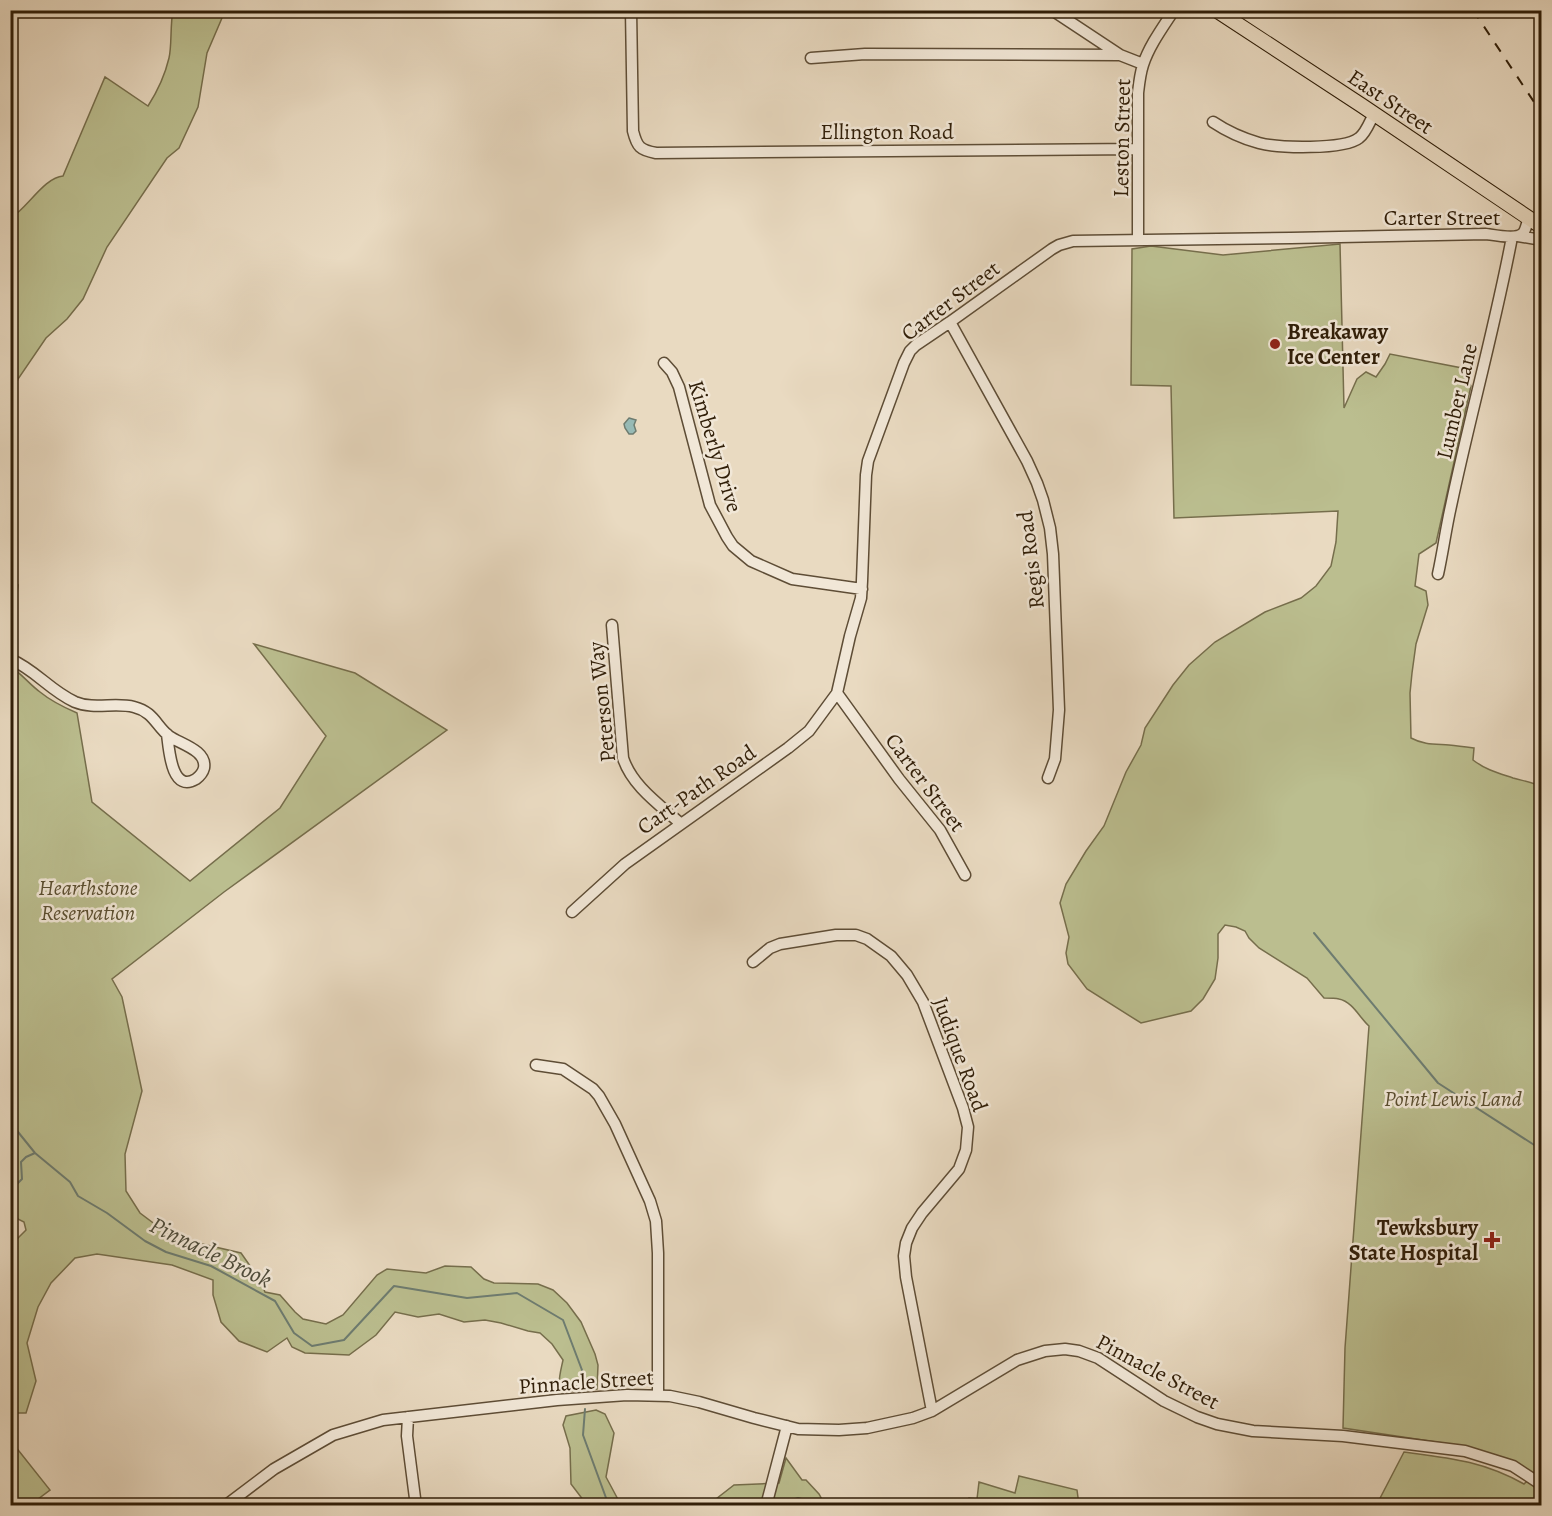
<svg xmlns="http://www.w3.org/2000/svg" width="1552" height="1516" viewBox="0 0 1552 1516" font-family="Alegreya,serif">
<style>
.green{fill:#bbbe8f;stroke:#766e4c;stroke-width:1.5}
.water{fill:#97bab5;stroke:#6e7c70;stroke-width:1.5}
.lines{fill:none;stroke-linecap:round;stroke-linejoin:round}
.stream{stroke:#6e7c70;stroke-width:2}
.minor-casing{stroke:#5e4d36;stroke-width:13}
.major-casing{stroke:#301e08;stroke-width:16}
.minor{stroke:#f1e7d7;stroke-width:10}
.major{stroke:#e9dac1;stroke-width:14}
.rail{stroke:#301e08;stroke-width:2;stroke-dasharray:10 10;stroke-linecap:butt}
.poi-dot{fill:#8f2418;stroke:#f1e7d7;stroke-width:2}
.labels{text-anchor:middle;stroke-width:5;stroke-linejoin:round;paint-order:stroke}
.street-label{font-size:22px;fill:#301e08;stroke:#f1e7d7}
.poi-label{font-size:22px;font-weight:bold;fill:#301e08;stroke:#f1e7d7;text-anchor:start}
.park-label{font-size:22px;font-style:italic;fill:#5a4e30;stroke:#f1e7d7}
.water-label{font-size:24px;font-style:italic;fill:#4f4d3c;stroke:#f1e7d7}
</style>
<rect width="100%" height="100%" fill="#e9dac1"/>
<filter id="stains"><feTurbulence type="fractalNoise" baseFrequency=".00333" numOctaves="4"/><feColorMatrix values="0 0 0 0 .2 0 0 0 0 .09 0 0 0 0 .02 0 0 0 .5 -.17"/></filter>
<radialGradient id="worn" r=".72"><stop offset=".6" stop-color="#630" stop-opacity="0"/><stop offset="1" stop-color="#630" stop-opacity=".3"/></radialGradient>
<path class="green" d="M173,10l52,1 -18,42 -9,54 -19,41 -12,10 -60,89 -24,52 -16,20 -21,19 -28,41 -7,18v-179c16,-10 34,-41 52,-42l42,-99 43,29c9,-14 17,-31 21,-48 3,-13 1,-32 4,-48z
M1340,244l4,164 13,-29 9,-7 10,5 9,-13 5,-10 72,14 9,18 -35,157 -17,11 -4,32 11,5 2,14 -12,39 -4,29 -2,20 1,45c13,7 24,6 38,7 9,1 17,2 25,3l-1,12c13,10 25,13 40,18 10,3 20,4 28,9v695l-85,-37 -113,-17 2,-80 24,-322c-10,-9 -16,-24 -30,-27 -4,-1 -10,-1 -15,-1l-17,-20 -48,-30 -10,-10 -4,-7 -9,-4 -11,-2 -7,9v24l-3,21 -12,20 -12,12 -50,12 -54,-34 -19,-25 -2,-11 3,-16 -9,-34 6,-19 20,-33 18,-25 22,-54 15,-27 4,-17 28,-43 16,-20 26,-23 50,-30 36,-14 15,-12 15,-20 5,-24 2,-31 -164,7 -3,-132 -40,-1 1,-136 19,-3 72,9z
M11,575l7,10 -2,18 -5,11 5,25 -5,11z
M254,644l101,29 92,57 -223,162 -112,87 10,18 20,94 -17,63 1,37 14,22 32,24 69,16 19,27 5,12 15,3 15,17 8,7 23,5 17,-9 34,-40 10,-6 39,4 19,-7 26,1 13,12 10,4 44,1 15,6 14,13 14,19 14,32 3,11 -1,24 -37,3c-3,-10 1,-22 3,-32l-11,-16 -12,-11 -12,-2 -27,-8 -16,-3 -21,2 -25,-8 -21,3 -23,-5 -19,23 -27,20 -44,-2 -13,-6 -5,-9 -20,14 -28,-11 -18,-19 -8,-27v-15l-41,-15 -75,-11 -22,4 -24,25 -13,24 -11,36 9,38 -10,32h-15v-168l15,-15 -2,-8 -14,-7 1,-548c11,7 18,17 29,25 11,9 23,15 37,21l15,89 98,79 90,-73 46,-72z
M596,1410l9,4 9,19 -8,44 15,28h-34l-16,-21 -1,-36 -7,-23 3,-9z
M11,1441l39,49 -20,15h-19z
M1404,1452c46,6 79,9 120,32l3,-3 14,10v14l-165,1z
M786,1458l16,22h4l13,14 6,11 -118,1 27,-21 45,-2z
M1019,1476l58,14 2,15h-111l1,-7 8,1 2,-17 36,11z"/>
<path class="water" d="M629,418l7,2 -2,5 2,6 -3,3h-4l-4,-6 -1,-4z"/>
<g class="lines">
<path class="stream" d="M1314,933l124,150 104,67
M10,1122l25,31 35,29 8,14 29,17 38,28 21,11 45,14 64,35 19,32 18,13 32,-6 50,-54 73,12 50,-5 46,27 22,58v13
M10,1186l7,-2 5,-5 -1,-17 5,-5 9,-4
M585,1409l-2,26 26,71
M841,1503l20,-4 32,7
M778,1505l20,-7 22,6"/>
<defs>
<path id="minor" d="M631,10l2,121c4,16 7,19 23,22l482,-4
M1052,10l68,45
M811,58l54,-4 255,1 23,9
M1213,122c15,10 28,16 46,21 19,5 85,7 100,-5 7,-5 11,-17 15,-24
M1518,236l24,4
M1138,240v-147c1,-9 2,-19 5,-28 6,-19 20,-38 31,-55
M950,322l77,139 10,22 6,17 7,28 3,26 6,156 -4,49 -7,19
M664,363l8,9 7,15 31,118 17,32 6,9 18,15 41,18 70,10
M1438,574c5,-23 8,-46 13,-68 19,-90 44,-179 61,-269
M612,625l11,133c9,28 37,47 58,66
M10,659c26,11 39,31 65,43 19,8 40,0 59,5 20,5 22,19 35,29 11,8 38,14 35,32 -1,4 -4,8 -8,11 -25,15 -27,-31 -29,-45
M965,875l-25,-45 -41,-51 -62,-86 13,-57 11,-38 1,-17 4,-106 2,-14 36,-98 6,-12 6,-6 34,-23 102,-73 7,-4 14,-4 218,-3 195,-4c8,1 31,6 37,-1 3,-3 4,-11 6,-15
M572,912l53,-48 163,-116 21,-17 28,-38
M753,962l17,-14 10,-4 56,-9h20l11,4 24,17 16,19 16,27 40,106 5,19 -2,23 -7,19 -37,44 -10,15 -6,15 -2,13 2,21 26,134
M536,1065l27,4 30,20 6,7 16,28 35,77 6,20 2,32v142
M408,1417l-1,19 9,70
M225,1506l49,-37 59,-34 50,-15 174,-20 70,-5 43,1 29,6 55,16 44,11 41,1 28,-2 46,-10 19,-7 85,-51 28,-9 20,-2 14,2 19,7 66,43 33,16 20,7 36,7 90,5 122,15 48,15 29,19
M766,1506l21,-80"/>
<path id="major" d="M1216,10l145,95 181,122"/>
</defs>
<use href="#minor" class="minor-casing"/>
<use href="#major" class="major-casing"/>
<use href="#minor" class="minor"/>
<use href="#major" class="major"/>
<path class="rail" d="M1473,10l69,104"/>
</g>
<g class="poi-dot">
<circle cx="1275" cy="344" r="6"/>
<path d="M1489 1231h6v6h6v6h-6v6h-6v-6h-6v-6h6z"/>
</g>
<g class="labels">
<g class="street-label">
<text transform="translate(1391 101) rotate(34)" y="8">East Street</text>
<text x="887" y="139">Ellington Road</text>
<text transform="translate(1121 138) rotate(-89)" y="8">Leston Street</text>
<text x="1442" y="225">Carter Street</text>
<text transform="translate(950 300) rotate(-37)" y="8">Carter Street</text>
<text transform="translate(1456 401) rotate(-77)" y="8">Lumber Lane</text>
<text transform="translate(716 446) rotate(73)" y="8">Kimberly Drive</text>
<text transform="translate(1030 560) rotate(-97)" y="8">Regis Road</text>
<text transform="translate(601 702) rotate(-96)" y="8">Peterson Way</text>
<text transform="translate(926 782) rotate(53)" y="8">Carter Street</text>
<text transform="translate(696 789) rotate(-35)" y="8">Cart-Path Road</text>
<text transform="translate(961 1054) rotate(70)" y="8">Judique Road</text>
<text transform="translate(1158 1371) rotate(28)" y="8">Pinnacle Street</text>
<text transform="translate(586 1381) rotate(-4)" y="8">Pinnacle Street</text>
</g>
<g class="poi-label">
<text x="1287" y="339">Breakaway<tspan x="1287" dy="25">Ice Center</tspan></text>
<text x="1478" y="1235" text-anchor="end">Tewksbury<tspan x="1478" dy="25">State Hospital</tspan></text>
</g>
<g class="park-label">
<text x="88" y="895">Hearthstone<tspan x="88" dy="25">Reservation</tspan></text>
<text x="1453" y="1106">Point Lewis Land</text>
</g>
<g class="water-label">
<text transform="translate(211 1252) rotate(26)" y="8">Pinnacle Brook</text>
</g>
</g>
<rect width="1552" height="1516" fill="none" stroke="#e9dac1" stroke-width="36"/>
<rect x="12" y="12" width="1528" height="1492" fill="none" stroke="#301e08" stroke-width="3"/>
<rect x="18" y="18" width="1516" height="1480" fill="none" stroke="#301e08" stroke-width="1.5"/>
<rect width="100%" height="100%" filter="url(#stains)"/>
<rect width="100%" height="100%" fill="url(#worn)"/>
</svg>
